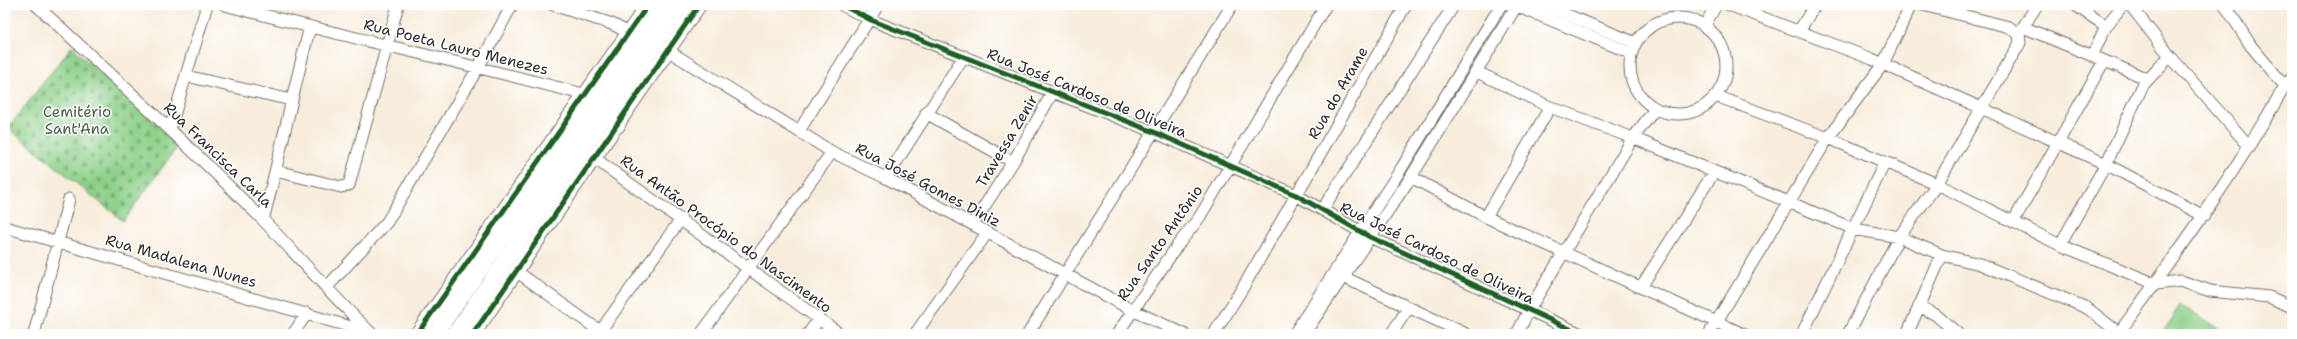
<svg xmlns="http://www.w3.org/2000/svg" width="2297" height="339" viewBox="0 0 2297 339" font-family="'Shantell Sans',sans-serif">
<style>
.cemetery{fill:url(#cemetery-stones);stroke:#5c7e5a}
.garden{fill:#8cd088;stroke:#5c7e5a}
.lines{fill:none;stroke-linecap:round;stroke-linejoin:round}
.minor-casing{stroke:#736f69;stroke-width:13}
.major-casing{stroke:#736f69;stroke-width:16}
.highway-casing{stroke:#736f69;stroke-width:18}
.minor{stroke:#fff;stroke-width:11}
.major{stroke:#fff;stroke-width:14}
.highway{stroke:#fff;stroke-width:16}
.cycleway-casing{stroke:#fff;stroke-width:8}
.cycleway{stroke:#1b5e20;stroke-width:5}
.labels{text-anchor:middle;stroke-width:3;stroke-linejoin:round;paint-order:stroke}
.street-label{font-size:15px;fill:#2b2b2b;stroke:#fff}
.park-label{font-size:15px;fill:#485d47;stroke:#fff}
</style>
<defs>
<pattern id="cemetery-stones" width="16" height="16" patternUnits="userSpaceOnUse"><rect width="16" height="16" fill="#8cd088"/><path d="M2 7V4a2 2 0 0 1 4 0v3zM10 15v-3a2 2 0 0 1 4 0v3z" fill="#73a96f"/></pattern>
</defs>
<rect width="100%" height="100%" fill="#fff"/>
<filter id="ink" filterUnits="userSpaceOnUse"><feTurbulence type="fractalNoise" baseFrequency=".025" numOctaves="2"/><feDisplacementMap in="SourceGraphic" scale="8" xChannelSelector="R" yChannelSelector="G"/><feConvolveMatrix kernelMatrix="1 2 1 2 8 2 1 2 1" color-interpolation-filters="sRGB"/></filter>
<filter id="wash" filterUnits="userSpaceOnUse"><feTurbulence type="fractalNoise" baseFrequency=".012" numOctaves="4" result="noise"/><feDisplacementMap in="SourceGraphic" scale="16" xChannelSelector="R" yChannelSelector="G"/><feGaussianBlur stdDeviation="0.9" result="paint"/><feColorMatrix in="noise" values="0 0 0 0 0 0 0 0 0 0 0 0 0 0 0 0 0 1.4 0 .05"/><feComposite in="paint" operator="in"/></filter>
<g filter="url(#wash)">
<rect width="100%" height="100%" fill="#f8eddc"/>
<path class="cemetery" d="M72,46l57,56 52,40 -58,79 -115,-93z"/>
<path class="garden" d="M2180,305l47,29h-66z"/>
</g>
<g filter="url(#ink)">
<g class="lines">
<defs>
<path id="minor" d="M36,5c77,71 153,141 227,215 37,38 71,78 109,114
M225,5c120,32 241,58 361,90
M553,5l59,19 17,9
M842,5l29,15 283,112 142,63 74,42 211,97
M1514,5l117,48
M1543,5l93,38
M1729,5l143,54 234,105 98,52
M2075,5l31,21
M2130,5l40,51 80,91
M2225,5l26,41 34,40
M1630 66a48 48 0 1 1 96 0a48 48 0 1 1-96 0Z
M1704,27l12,-22
M2023,27l125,52
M1799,31l16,-26
M2020,32l17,-27
M667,50l165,102 54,26 246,132 52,24
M2092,56l14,-30 17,-21
M1477,72l73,35 83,31 221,91 45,8 43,18 38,9 107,44 32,25
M186,76l105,24
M1716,96l112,42 109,46 123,61 96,39 25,-3 29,10 59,6 23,10
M926,113l87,49
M170,129l37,-124
M799,131l79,-126
M594,158l246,176
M276,171l65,16 8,-2 49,-180
M1411,177l75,40 257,117
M886,178l78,-122
M1322,210l132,-205
M1486,217l64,-110
M263,220c17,-64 30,-129 47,-193
M2013,222l91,-161
M973,224l40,-62 40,-70
M5,227l360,104
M2060,245l46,-81 37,-79 27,-29
M516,271l88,63
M1343,277l123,57
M327,287l60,-65 92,-156 33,-61
M1641,287l73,-115
M1919,306l17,9 22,19
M34,334l35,-135
M293,334l14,-21
M598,334l83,-115
M701,334l131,-182
M808,334l11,-15
M915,334l72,-101
M1028,334l204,-329
M1117,334l60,-88 22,-28 127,-213
M1214,334l31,-50 161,-279
M1294,334l107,-165 100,-164
M1304,334l107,-157 106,-172
M1391,334l18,-27
M1517,334l12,-24 104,-172 22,-29
M1709,334l119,-196 55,-74 28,-59
M1802,334l83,-172
M1848,334l51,-97 38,-53 83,-141 -1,-9 -10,-7 -86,-22
M1907,334l35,-79
M2118,334c60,-81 117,-161 167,-248l7,-8"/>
<path id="major" d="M417,334l231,-329
M473,334l226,-329"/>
<path id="highway" d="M617,125l10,-35
M435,334l228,-329
M455,334l226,-329"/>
</defs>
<use href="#minor" class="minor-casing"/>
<use href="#major" class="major-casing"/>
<use href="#highway" class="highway-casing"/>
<use href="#minor" class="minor"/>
<use href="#major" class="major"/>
<use href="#highway" class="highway"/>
<defs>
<path id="cycleway" d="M842,5l29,15 283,112 142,63 74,42 211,97
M417,334l231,-329
M473,334l226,-329"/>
</defs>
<use href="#cycleway" class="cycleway-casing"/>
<use href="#cycleway" class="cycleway"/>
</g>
</g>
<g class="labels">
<g class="street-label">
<text transform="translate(456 47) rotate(14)" y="5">Rua Poeta Lauro Menezes</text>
<text transform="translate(1087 93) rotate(22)" y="5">Rua José Cardoso de Oliveira</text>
<text transform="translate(1338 93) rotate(-60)" y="5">Rua do Arame</text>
<text transform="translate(1007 141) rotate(-59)" y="5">Travessa Zenir</text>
<text transform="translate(218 155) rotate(44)" y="5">Rua Francisca Carla</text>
<text transform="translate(928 185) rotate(28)" y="5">Rua José Gomes Diniz</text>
<text transform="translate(726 234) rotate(36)" y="5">Rua Antão Procópio do Nascimento</text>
<text transform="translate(1160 243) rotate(-55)" y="5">Rua Santo Antônio</text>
<text transform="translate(1437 253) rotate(26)" y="5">Rua José Cardoso de Oliveira</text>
<text transform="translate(181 261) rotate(16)" y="5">Rua Madalena Nunes</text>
</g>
<g class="park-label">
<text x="77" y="117">Cemitério<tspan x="77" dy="17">Sant'Ana</tspan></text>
</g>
</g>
<rect width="2297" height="339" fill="none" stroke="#fff" stroke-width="20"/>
</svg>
